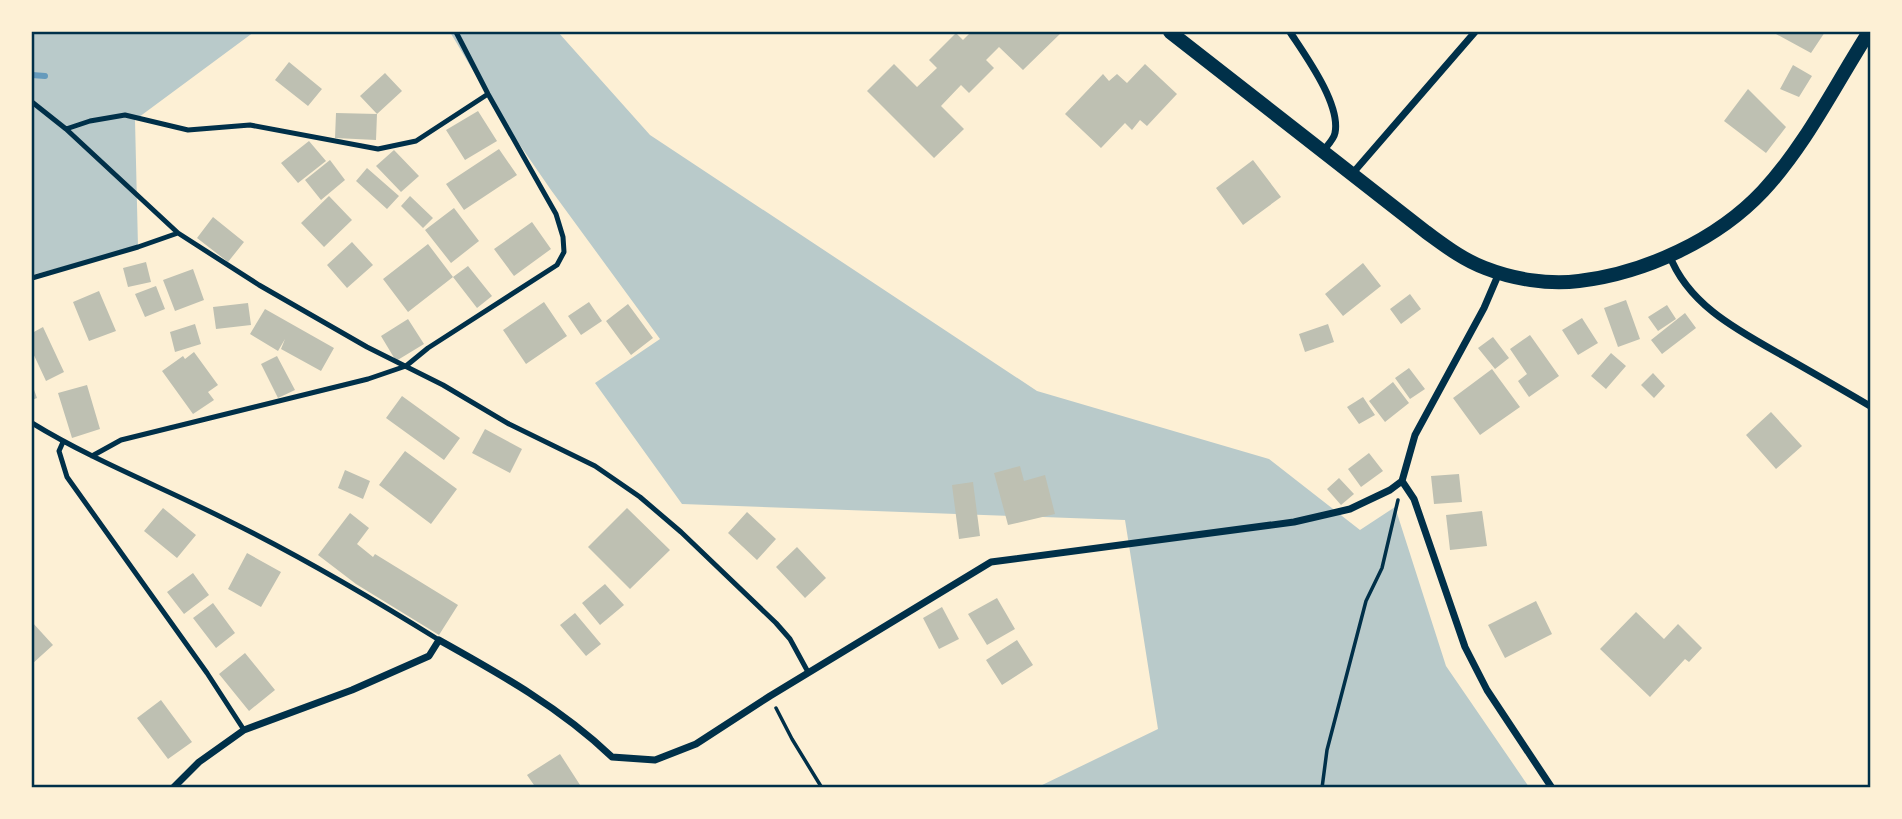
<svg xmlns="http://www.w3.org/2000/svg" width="1902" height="819" viewBox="0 0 1902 819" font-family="'PT Serif',serif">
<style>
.green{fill:#b9caca}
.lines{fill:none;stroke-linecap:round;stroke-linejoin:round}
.stream{stroke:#669bbc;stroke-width:6}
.building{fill:#bec0b2}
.path{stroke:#003049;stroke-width:3.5}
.service{stroke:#003049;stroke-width:5}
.minor{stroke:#003049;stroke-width:7}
.secondary{stroke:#003049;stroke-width:14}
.neatline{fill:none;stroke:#003049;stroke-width:2.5}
</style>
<rect width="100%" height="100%" fill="#fdf0d5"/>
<path class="green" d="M32,32h222l-119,88 3,127 -106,28z
M450,32h108l92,103 387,256 232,68 91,71 35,-23 51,159 83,121h-491l120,-58 -33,-209 -443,-16 -87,-121 65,-44 -109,-149 -49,-71z"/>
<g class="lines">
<path class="stream" d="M32,75l13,1"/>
</g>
<path class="building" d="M971,32h91l-39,38 -24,-23 -13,13 8,8 -25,25 -8,-8 -20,21 23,23 -30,29 -67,-67 27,-27 23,23 20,-19 -8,-8 27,-27 7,7z
M1778,32h47l-14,21 -35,-19z
M289,62l33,27 -14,17 -33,-26z
M1145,64l32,30 -30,32 -7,-6 -8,10 -7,-7 -24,25 -36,-34 38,-40 6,7 8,-7 10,9z
M1793,65l19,11 -13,21 -19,-8z
M385,73l17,18 -25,23 -17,-18z
M1748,89l38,38 -20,26 -42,-32z
M478,111l19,30 -32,19 -19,-30z
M336,113l41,1 -1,26 -41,-2z
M309,141l17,20 -28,22 -17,-20z
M499,149l18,26 -53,35 -18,-26z
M394,150l25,26 -18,16 -25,-26z
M330,160l15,20 -24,20 -16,-20z
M1253,160l28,37 -38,28 -27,-37z
M367,168l32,28 -12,13 -31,-28z
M329,196l23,24 -28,27 -23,-24z
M410,196l23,22 -10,10 -22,-22z
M454,208l25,33 -28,22 -26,-33z
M213,217l31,25 -16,20 -31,-24z
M532,222l19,27 -37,27 -20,-27z
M352,242l21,23 -26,23 -20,-23z
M428,244l25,33 -45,35 -25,-33z
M146,262l5,20 -23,5 -5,-19z
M1363,263l18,23 -38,30 -18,-22z
M468,266l24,30 -15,12 -24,-31z
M193,269l11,31 -29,11 -12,-31z
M156,286l9,23 -20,8 -10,-23z
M99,291l17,40 -27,10 -16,-39z
M1410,294l11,15 -20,15 -11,-15z
M1626,300l14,39 -22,8 -14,-39z
M544,302l23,34 -41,28 -23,-34z
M589,302l13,19 -21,14 -13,-19z
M248,303l3,22 -35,4 -3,-22z
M628,304l25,34 -22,17 -25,-34z
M1667,305l9,14 -18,12 -10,-14z
M265,309l69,39 -13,23 -40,-22 4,-10 -7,12 -28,-17z
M1685,313l11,15 -34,26 -11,-14z
M1582,318l16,25 -20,12 -16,-25z
M408,319l16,25 -28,17 -15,-25z
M195,324l6,20 -26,8 -5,-20z
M1328,324l6,18 -29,10 -6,-18z
M43,327l21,45 -18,9 -14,-30v-18z
M1530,335l29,41 -30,21 -11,-16 9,-7 -17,-25z
M1493,337l16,21 -14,11 -17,-21z
M194,352l24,33 -10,7 6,8 -21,14 -31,-43 21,-15 2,3z
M1611,353l15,13 -20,23 -15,-13z
M277,356l18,34 -17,8 -17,-34z
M1409,368l16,21 -15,10 -15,-21z
M1492,369l28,38 -40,28 -27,-37z
M1653,373l12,13 -11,12 -13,-13z
M1393,382l16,21 -24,19 -16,-21z
M32,384l5,14 -5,2z
M87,385l13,44 -28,9 -14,-45z
M402,396l58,42 -16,22 -58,-42z
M1363,397l12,18 -16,9 -12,-17z
M1771,412l31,34 -26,23 -30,-34z
M485,429l37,20 -12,24 -38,-20z
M405,451l52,38 -26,35 -52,-39z
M1369,453l14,18 -22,16 -13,-18z
M1020,466l4,15 21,-6 10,39 -47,11 -14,-52z
M345,470l25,11 -7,18 -25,-11z
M1459,474l3,28 -28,2 -3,-28z
M1339,478l15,16 -13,11 -14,-16z
M973,482l7,54 -21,3 -7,-54z
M163,508l33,27 -19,23 -33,-27z
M627,508l43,42 -40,39 -42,-42z
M1482,511l5,35 -37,4 -4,-35z
M747,512l29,27 -19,21 -29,-27z
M350,513l19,15 -12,16 16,13 2,-3 83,51 -19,30 -83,-51 -38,-29z
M797,547l29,31 -21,20 -29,-31z
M247,553l34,19 -20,35 -33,-18z
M193,573l16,22 -25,19 -17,-22z
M605,584l19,21 -24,20 -18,-22z
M997,598l18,31 -28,16 -19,-31z
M1536,601l16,33 -47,24 -17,-33z
M213,603l22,30 -19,15 -23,-30z
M942,607l17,32 -20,10 -16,-31z
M1636,612l28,27 14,-15 24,24 -13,14 -4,-3 -35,38 -50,-48z
M575,613l26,31 -15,12 -26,-31z
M32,622l21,23 -21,19z
M1017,640l16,25 -31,20 -16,-25z
M245,653l30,37 -26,21 -30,-37z
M161,700l31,42 -24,17 -31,-41z
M560,754l22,34h-46l-9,-13z"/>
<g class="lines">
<path class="path" d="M776,708l16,31 30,49
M1322,788l5,-38 39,-149 16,-33 16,-68"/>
<path class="service" d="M32,102l34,27 112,104 81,52 108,62 76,38 66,39 86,42 45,31 41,35 95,91 14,16 18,33
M66,129l24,-8 35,-6 63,15 62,-5 128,24 38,-8 72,-47
M32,278l106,-31 40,-14
M32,423c62,38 130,64 195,97 73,36 143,77 212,120
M63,442l-4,9 8,26 140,196 37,57
M92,456l29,-16 247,-61 38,-13 22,-18 129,-83 7,-13 -1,-15 -7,-23 -68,-120 -32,-62"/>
<path class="minor" d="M1290,32c15,23 51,72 45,101 -1,6 -8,13 -12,18
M1352,174l123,-142
M1669,254c19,52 72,78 118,104 28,16 56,32 83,48
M1402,481l12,18 51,148 22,43 65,98
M173,788l26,-26 45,-32 108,-40 77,-34 10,-16c61,34 122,68 173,117l43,3 41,-16 74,-48 221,-134 303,-40 56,-13 40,-19 12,-9 13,-46 69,-127 15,-35"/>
<path class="secondary" d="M1170,32l256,200c18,13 37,28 59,36 28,11 63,17 94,13 66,-8 138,-41 184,-90 43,-46 72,-106 106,-159"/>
</g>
<rect width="1902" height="819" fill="none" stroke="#fdf0d5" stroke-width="66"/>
<rect x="33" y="33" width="1836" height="753" class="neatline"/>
</svg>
